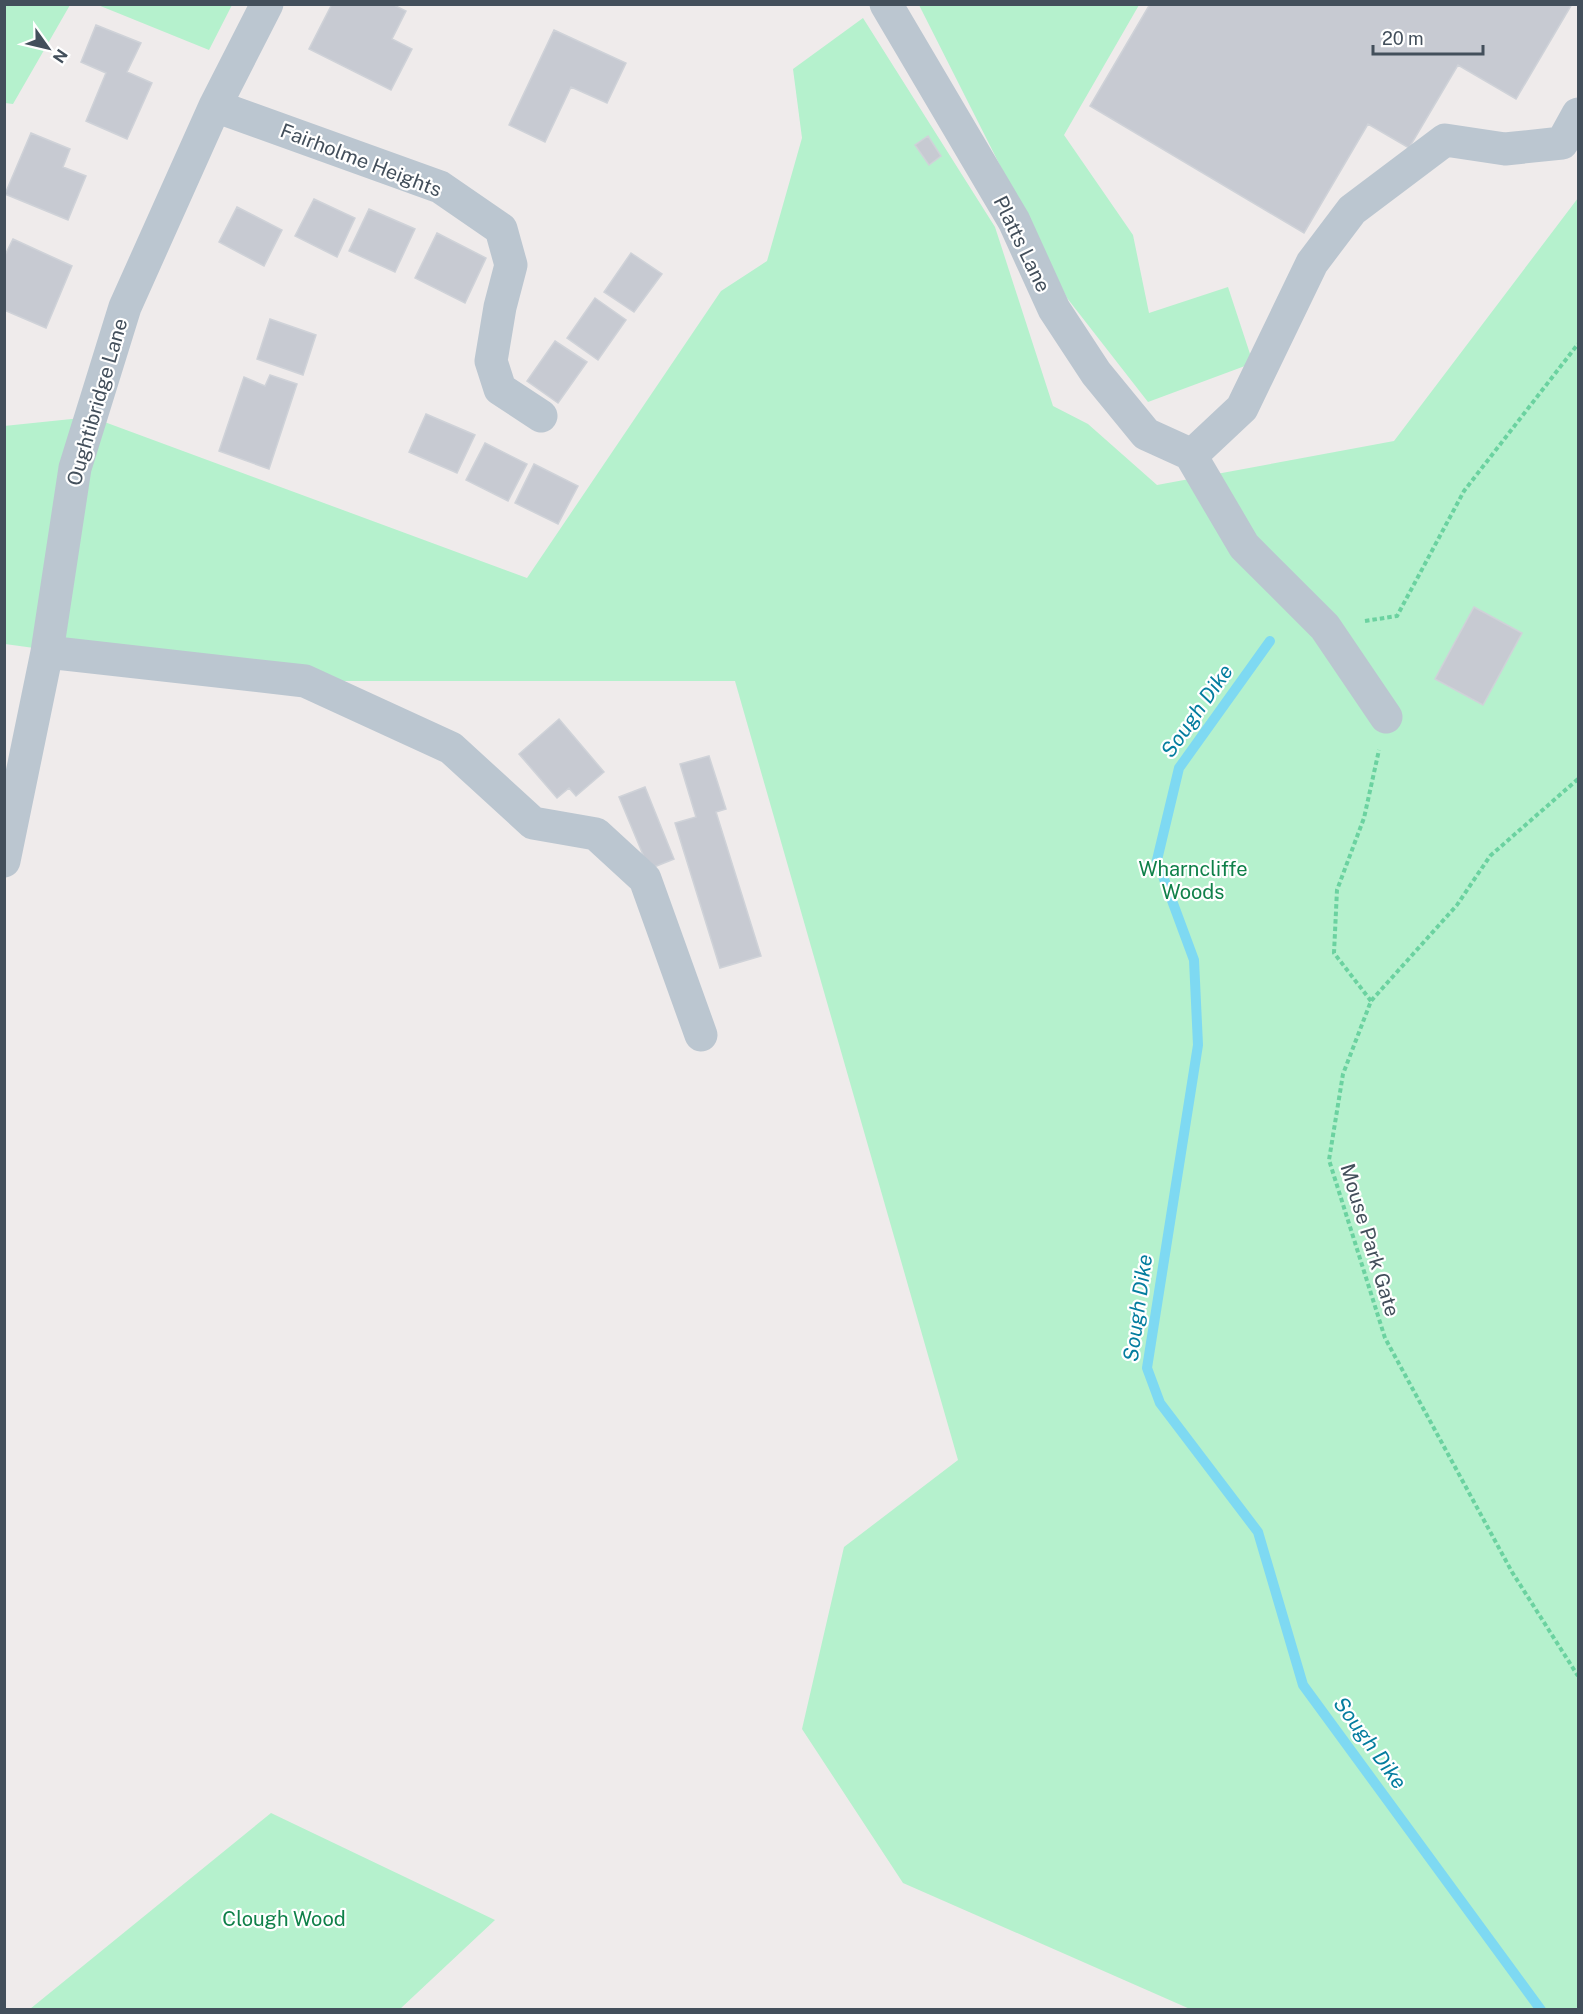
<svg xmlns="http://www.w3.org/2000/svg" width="1583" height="2014" viewBox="0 0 1583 2014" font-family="'Public Sans',sans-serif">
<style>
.green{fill:#b5f1cd}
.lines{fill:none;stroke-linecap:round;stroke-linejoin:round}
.stream{stroke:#7ed9f2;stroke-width:10}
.building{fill:#c7cad2;stroke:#cfd2d8;stroke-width:1.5}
.path{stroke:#6bd2a0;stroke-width:4;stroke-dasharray:4.5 3;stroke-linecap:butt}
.minor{stroke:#bbc6d0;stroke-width:33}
.labels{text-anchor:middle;stroke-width:4.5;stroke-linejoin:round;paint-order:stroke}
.street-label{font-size:20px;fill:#434f5b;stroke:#fff}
.park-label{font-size:20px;fill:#0f8049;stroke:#fff}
.water-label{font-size:21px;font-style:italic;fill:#047d9f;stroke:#fff}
</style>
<rect width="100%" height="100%" fill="#efebeb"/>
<path class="green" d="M4,5h66l-57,99 -8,-1z
M98,5l134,-1v1l-23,45z
M919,5h220l-75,130 69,100 16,78 79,-26 25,76 -105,39 -81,-104z
M863,18l132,209 58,179 35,18 69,61 237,-44 184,-243v1811h-388l-287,-126 -101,-154 42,-182 114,-87 -223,-779h-430l-169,-19 -131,-18 -1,-218 87,-9 436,161 194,-287 46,-30 35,-123 -9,-69z
M271,1813l224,107 -95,89h-370z"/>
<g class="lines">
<path class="stream" d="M1270,641l-91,127 -22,92 37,100 4,85 -51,323 13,35 98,129 45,153 238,325"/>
</g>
<path class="building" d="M332,4h60l14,7 -14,28 20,10 -21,41 -82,-41z
M1150,4h422l-56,95 -58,-34 -49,83 -41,-24 -64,109 -214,-127z
M96,25l45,18 -14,29 25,11 -25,56 -41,-18 20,-48 -25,-11z
M554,30l72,33 -19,40 -36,-16 -26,55 -36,-17z
M31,133l39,16 -7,18 23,9 -18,44 -63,-26z
M928,136l13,20 -12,9 -14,-20z
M314,199l41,19 -18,39 -42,-21z
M237,207l45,23 -18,36 -45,-24z
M369,209l46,20 -20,43 -46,-21z
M437,233l49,25 -21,45 -50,-25z
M13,239l59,27 -26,62 -42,-18v-53z
M631,253l31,21 -28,38 -30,-20z
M595,298l31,22 -28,40 -31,-22z
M270,319l46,16 -13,40 -46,-16z
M555,341l32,21 -29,41 -31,-22z
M270,375l27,9 -28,85 -50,-18 25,-74 21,9z
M426,414l49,21 -18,38 -48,-21z
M485,443l42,21 -19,37 -42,-21z
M534,464l44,22 -20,38 -43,-21z
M1474,607l48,26 -39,72 -48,-26z
M559,719l45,53 -28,24 -7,-8 -12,10 -38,-44z
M709,756l17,53 -10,3 45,144 -41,12 -45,-145 21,-6 -16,-53z
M645,787l29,72 -25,10 -30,-72z"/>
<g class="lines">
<path class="path" d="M1365,621l32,-5 67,-125 114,-147
M1578,779l-88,77 -33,49 -86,96 -28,73 -14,86 56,178 127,234 66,104
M1371,1001l-37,-48 3,-63 27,-72 15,-68"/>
<path class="minor" d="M886,4l128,217 40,88 42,64 50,61 44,20
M215,106l225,81 61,42 10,36 -11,42 -9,54 9,28 41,27
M1190,454h3l49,-46 70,-145 40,-53 93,-70 60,9 57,-6 16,-29
M1190,454l54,92 81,81 61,90
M47,652l258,29 146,67 82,75 63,11 49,45 56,156
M4,861l43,-209 28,-184 50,-161 90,-201 52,-102"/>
</g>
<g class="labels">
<g class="street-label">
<text transform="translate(361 160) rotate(21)" y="7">Fairholme Heights</text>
<text transform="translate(1022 244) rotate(64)" y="7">Platts Lane</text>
<text transform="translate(97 402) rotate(-74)" y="7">Oughtibridge Lane</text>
<text transform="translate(1370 1240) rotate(73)" y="7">Mouse Park Gate</text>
</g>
<g class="park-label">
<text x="1193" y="876">Wharncliffe<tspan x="1193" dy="23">Woods</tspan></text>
<text x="284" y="1926">Clough Wood</text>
</g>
<g class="water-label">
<text transform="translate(1197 711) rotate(-55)" y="7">Sough Dike</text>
<text transform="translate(1138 1308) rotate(-82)" y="7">Sough Dike</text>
<text transform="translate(1370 1743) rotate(54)" y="7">Sough Dike</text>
</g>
</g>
<rect width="1583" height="2014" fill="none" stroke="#434f5b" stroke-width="12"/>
<g transform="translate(48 48) rotate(124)" stroke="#ffffff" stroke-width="4.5" paint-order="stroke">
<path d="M0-4.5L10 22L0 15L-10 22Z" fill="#434f5b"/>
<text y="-9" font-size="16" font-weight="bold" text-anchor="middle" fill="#434f5b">N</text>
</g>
<path d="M1373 45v9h110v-9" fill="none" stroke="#434f5b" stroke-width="3"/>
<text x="1382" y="45" font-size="18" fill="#434f5b" stroke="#ffffff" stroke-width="4.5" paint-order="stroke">20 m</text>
</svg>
